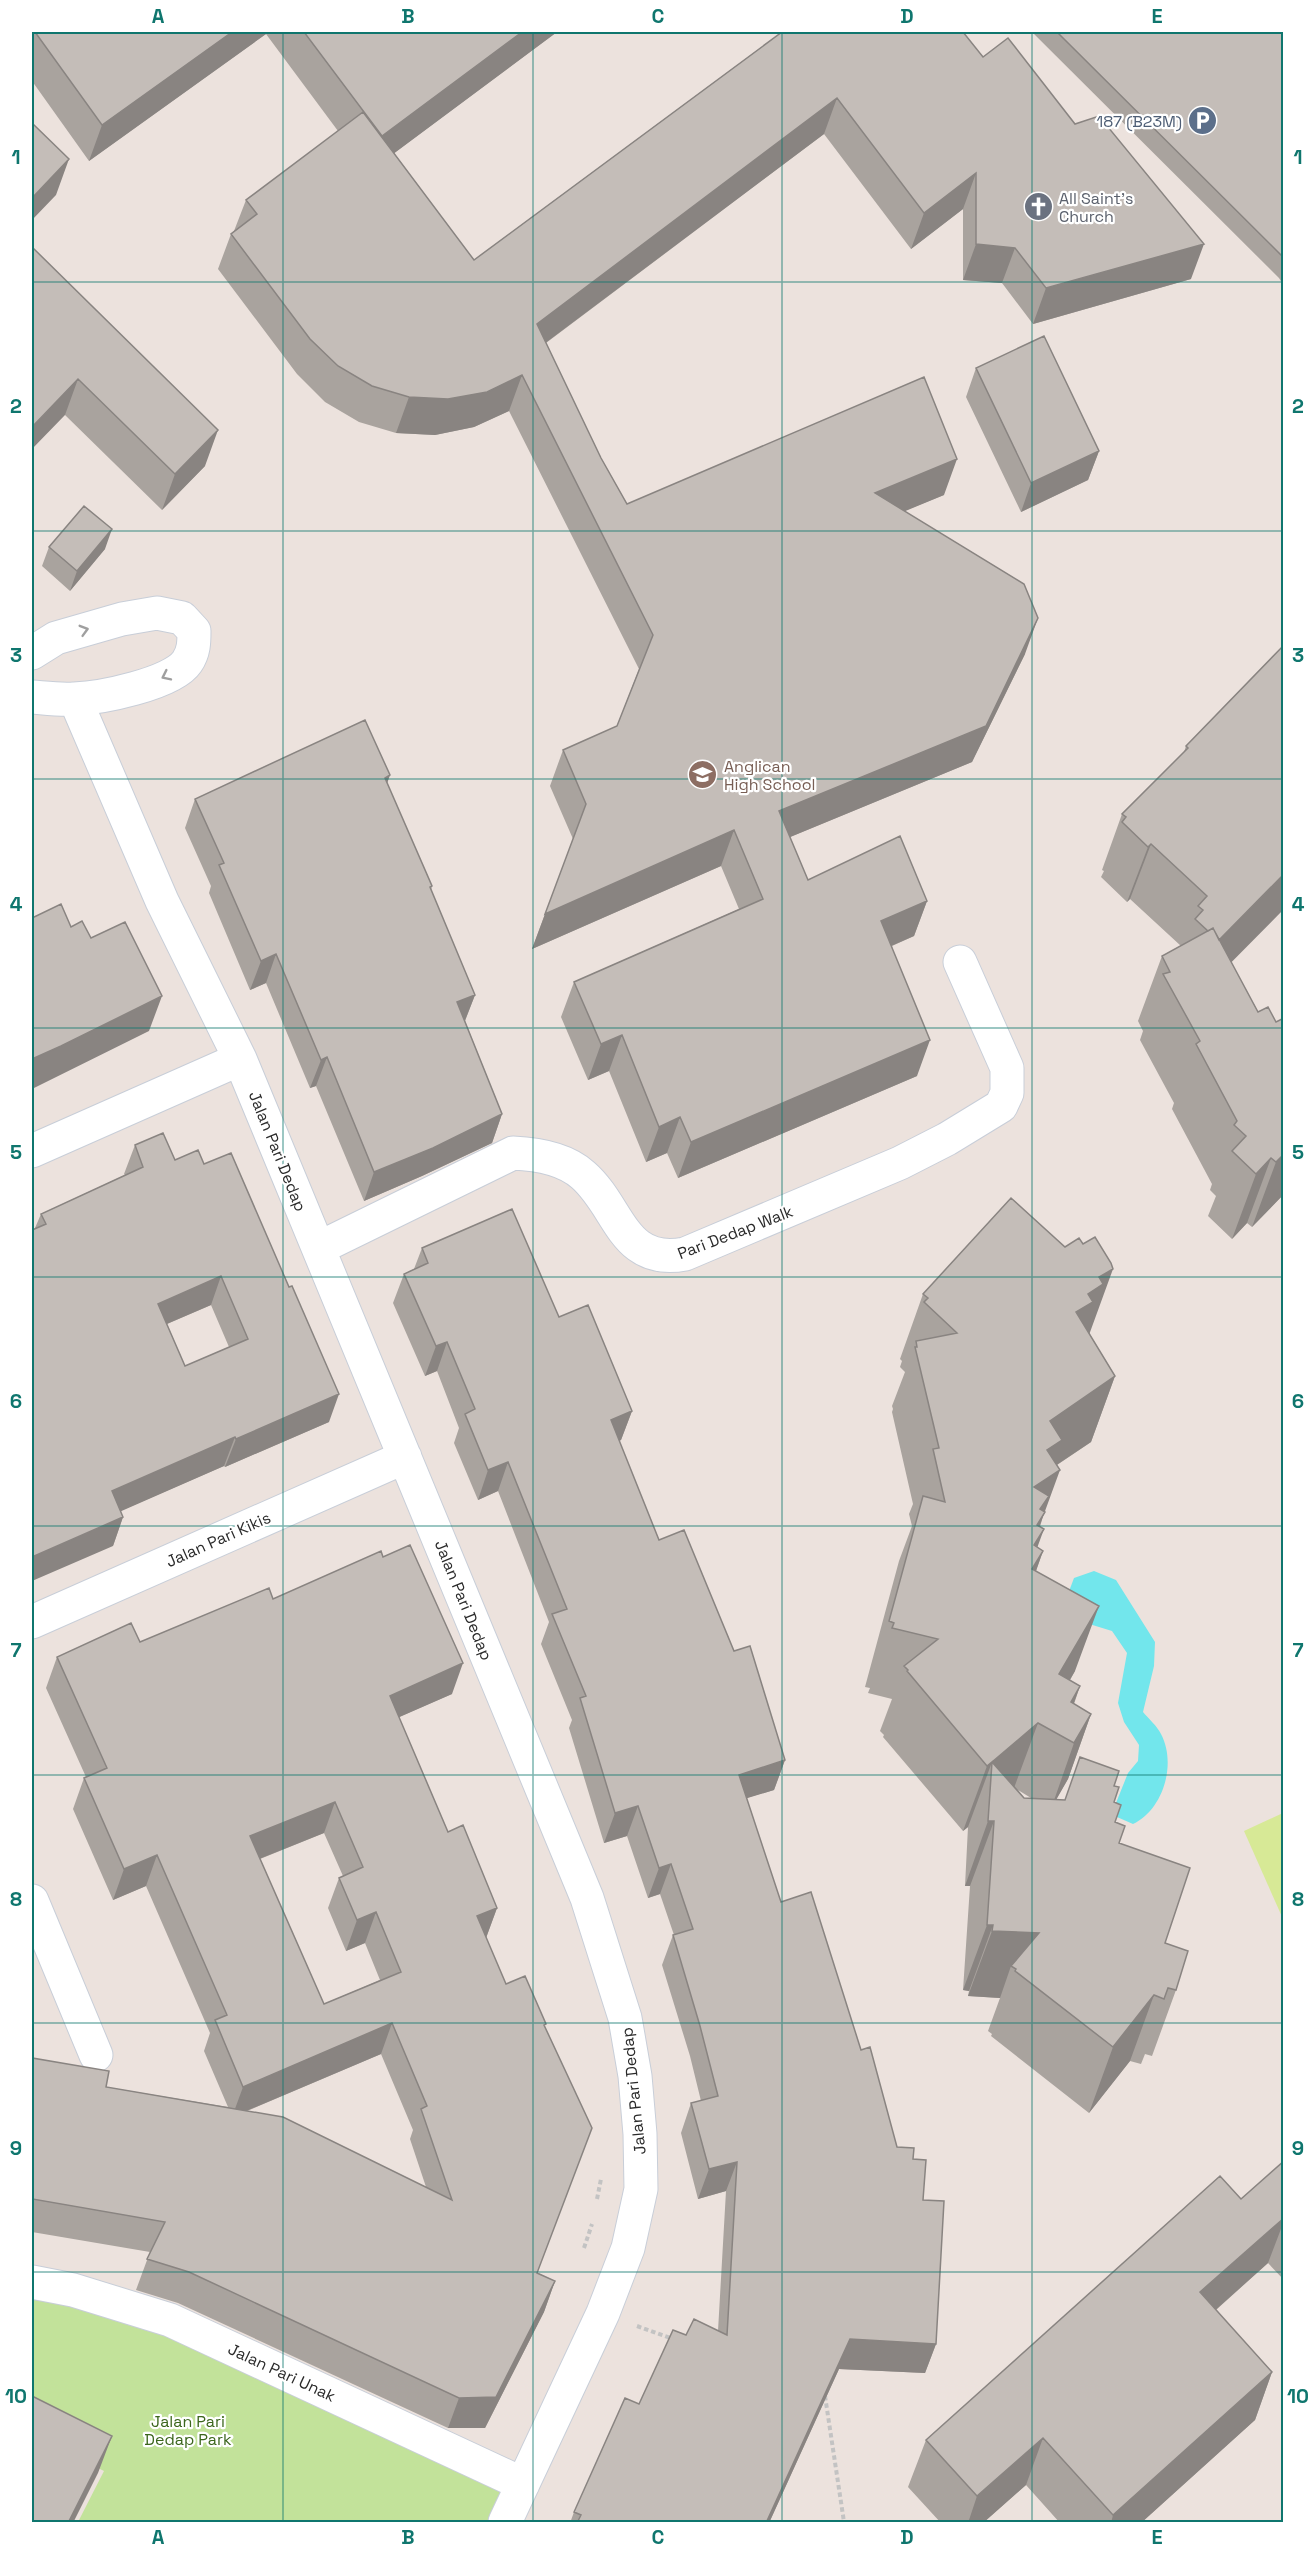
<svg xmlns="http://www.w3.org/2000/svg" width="1315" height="2554" viewBox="0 0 1315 2554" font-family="'Space Grotesk',sans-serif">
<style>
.green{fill:#c2e29a}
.pitch{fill:#d7e996}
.water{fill:#72e6ec}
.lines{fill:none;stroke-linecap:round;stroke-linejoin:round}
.minor-casing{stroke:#c8ced8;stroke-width:35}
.path{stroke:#c3c3c3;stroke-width:4;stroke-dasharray:4.5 3;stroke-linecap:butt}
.minor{stroke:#fff;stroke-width:33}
.wall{fill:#a9a39e;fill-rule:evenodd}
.shaded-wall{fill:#898481}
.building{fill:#c4bdb8;stroke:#898481;stroke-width:1.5;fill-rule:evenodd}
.oneway{stroke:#9f9f9f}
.grid{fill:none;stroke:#0f766e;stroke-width:1.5;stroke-opacity:0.55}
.labels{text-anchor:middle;stroke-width:4.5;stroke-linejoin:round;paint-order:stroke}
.service-label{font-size:16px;fill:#4e5e75;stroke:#fff;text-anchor:end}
.worship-label{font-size:16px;fill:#5b616d;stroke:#fff;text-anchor:start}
.education-label{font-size:16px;fill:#785e54;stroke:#fff;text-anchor:start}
.street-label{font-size:16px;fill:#2a2a2a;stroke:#fff}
.park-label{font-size:16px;fill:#3b661c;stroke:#fff}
.neatline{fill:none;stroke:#0f766e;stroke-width:2}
.grid-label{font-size:20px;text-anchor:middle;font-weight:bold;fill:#0f766e}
</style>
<rect width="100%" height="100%" fill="#ece2dd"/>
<path class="green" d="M32,2282l41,8 450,194 -17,38h-428l26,-51 -72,-36z"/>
<path class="pitch" d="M1283,1813v106l-39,-88z"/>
<path class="water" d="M1094,1571l22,9 39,62 -1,24 -11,46c6,7 14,14 18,22 16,30 2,76 -28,90l-16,-7 -1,-14 12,-30 10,-12 1,-16 -15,-23 -6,-19 9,-50 -15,-22 -26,-8 -21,-21 9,-24z"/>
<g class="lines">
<defs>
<path id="minor" d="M32,653l24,-15 66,-19 35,-6 25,5 12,13c0,11 0,21 -7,31 -15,22 -87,36 -113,37 -14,1 -29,-1 -42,-2
M75,699l87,202 78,158 347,839 38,120 10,58 5,58 1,55 -13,59 -25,65 -98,209
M32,1151l208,-92
M319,1248l194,-95c24,1 51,5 70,22 37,32 39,91 102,79l215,-91 47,-24 54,-33 6,-13v-25l-47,-106
M32,1622l373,-165
M32,1901l64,154
M32,2282l41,8 97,30 353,164"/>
</defs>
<use href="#minor" class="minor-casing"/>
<path class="path" d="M597,2199l4,-20
M584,2248l8,-24
M637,2326l36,13
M825,2396l19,126"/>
<use href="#minor" class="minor"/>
</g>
<path class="wall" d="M32,32h525l-163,121 80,107 308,-228 201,25 208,222 -158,45 -31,-41 -39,-3v-71l-52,40 -87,-115 -278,209 55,115 26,46 317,-9 -40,16 121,143 -53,108 -182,75 18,43 119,21 -13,35 -22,10 25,130 -239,102 -11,-25 -21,9 -37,-91 -21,9 -27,-63 13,-35 165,-73 -18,-43 -189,83 41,-110 -23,-53 13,-36 54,-24 22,-57 -130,-258 -35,16 -39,8 -39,-2 -37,-11 -34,-20 -28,-28 -79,-105 13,-35 3,-3 12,-31 92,-69 -72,-97 -177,127 -57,-80z
M1032,32h252v254l-5,-8z
M32,247l173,219 -43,44 -97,-95z
M976,368l123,83 -11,29 -67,32 -55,-115z
M49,547l56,2 -35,42 -28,-25z
M1284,645l-53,317 27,50 18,10 8,-4v176l-32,33 -5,-4 -15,16 -24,-23 8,-20 -6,-6 2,-6 -40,-75 2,-6 -34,-63 3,-9 -5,-10 24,-65 19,-10 -51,-47 -3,3 -26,-25 3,-6 -2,-1 20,-56 62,-62 2,-6z
M387,784l45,102 -1,4 44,105 -10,26 37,93 -10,29 -70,33 -58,25 -48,-115 -6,2 -44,-105 -16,7 -41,-97 2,-7 -26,-58 10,-29z
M135,1145l40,15 29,4 125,258 -104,45 -1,-1 -104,45 3,6 -10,29 -78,-318 6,-14 84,-39 -1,-1zM211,1305l18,42 -44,19 -18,-42z
M422,1248l137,69 73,94 -11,29 -2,1 40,99 75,111 51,109 -11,30 -28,8 35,104 80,148 36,97 16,12 10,41 13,144 -11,29 -86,-4 -70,154h-199l4,-11 65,-108 47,-69 32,-4 8,-140 -28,8 -17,-66 10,-30 10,-2 -11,-45 -28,-91 11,-30h1l-14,-41 -12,4 -21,-62 -23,7 -35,-115 3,-8 -31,-76 8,-22 -51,-131 -20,9 -24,-57 5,-15 -22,-57 -12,5 -32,-73 11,-29 10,-5z
M923,1294l166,39 26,43 -24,66 -34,23 -17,62 -3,20 6,4 -7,20 39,100 -5,9 10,6 -6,18 17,10 -23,65 -12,20 9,1 49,-14v16l1,20 4,21 46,100 11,47 -24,66 -7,-2 -4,10 -11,-3 -41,52 -98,-77 1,-2 -4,-3 12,-33 -32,-2 1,-5 -6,-1 7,-104h-5l3,-59 -5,4 -80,-94 1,-2 -4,-4 12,-32 -24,-6 2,-5 -5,-1 34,-126 13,-35 -3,-12 4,-10 -21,-92 1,-3 -1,-3 13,-34 -5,-5 2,-6 -2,-2zM1018,1790l13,8h-7z
M273,1599l179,95 -53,23 49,115 49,76 -11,30 20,46 39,43 -7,246 17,8 -11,31 -59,116h-37l-270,-125 -42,-13 14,-38 -118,-20v-174l74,29 122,20 -24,-56 6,-18 -64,-147 -33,14 -40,-91 11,-31 2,-1 -40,-89 11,-31 83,-15zM324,1833l19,43 -4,2 -11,30 18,43 19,-8 15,37 -56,24 -64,-145zM381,2054l32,76 -3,9 16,48 -179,-76z
M1284,2161v119l-16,-17 -52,47 56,62 -17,48 -114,103h-81l-34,-38 -43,38h-42l-33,-36 18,-47 315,-241z"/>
<path class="shaded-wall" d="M232,32h35l-1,2 -177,127 13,-36z
M522,32h35l-188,140 13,-36z
M837,98l-13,36 -300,225 13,-35z
M69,159l-13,36 -24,25v-22z
M976,173l-13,36 -52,40 13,-36z
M976,244l39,4 -13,35 -39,-3z
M1204,244l-13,35 -158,45 13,-36z
M522,375l-13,36 -35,16 -39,8 -39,-2 13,-36z
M78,379l-13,36 -33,34v-22z
M218,430l-13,36 -43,44 13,-36z
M1099,451l-11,29 -67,32 10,-29z
M957,459l-13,36 -82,34 13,-36z
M112,529l-7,20 -35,42 7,-20z
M1038,618l-13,36 -53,108 -206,85 13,-36z
M390,775l-10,29 5,-26z
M734,830l-13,36 -189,83 13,-35z
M1151,844l-21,55 -3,3 21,-55z
M1284,874v35l-87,88 21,-56z
M927,901l-13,35 -46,20 13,-35z
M276,954l-10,29 -16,7 11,-29z
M475,995l-11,28 -7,-21z
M162,996l-13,35 -117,58v-30z
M622,1035l-13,36 -21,9 13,-36z
M930,1040l-13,36 -239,102 13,-36z
M327,1057l-11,29 -6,2 11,-28z
M502,1114l-10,29 -70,33 -58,25 10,-29z
M680,1117l-13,36 -21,9 13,-35z
M1284,1154v40l-32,33 24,-65z
M1271,1158l-24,65 -15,16 24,-65z
M1113,1269l-24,66 -13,-23 12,-18 11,-17z
M221,1276l-10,29 -63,27 10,-28z
M447,1342l-10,29 -12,5 11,-30z
M1115,1376l-24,66 -39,26 8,2 -39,107 -11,-25 40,-131z
M339,1394l-10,28 -104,45 11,-28z
M632,1411l-11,29 -21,9 11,-29z
M235,1437l-11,29 -123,54 11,-29z
M508,1462l-10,29 -20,9 10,-30z
M123,1517l-10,29 -81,35v-24z
M1044,1529l-24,66 14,-50z
M1043,1551l-23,65 12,-47z
M1099,1606l-24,65 -32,55 16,-52z
M463,1663l-11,31 -73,32 11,-30z
M1080,1686l-18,50 9,-34z
M1091,1714l-23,65 -17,30 23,-66z
M1038,1723l-24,65 -22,-26z
M785,1760l-11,30 -46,14 11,-29z
M992,1762l-24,65 -5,4 24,-65z
M335,1802l-11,31 -85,34 11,-31z
M638,1806l-11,30 -23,7 11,-30z
M988,1821h6l-24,65h-5z
M157,1855l-11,31 -33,14 11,-31z
M671,1864l-11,30 -12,4 11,-30z
M497,1908l-11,30 -9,-22z
M376,1912l-11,31 -19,8 11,-31z
M987,1925h6l-24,66 -6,-1z
M992,1931l47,2 -23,36 -5,-3 -11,32 -32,-2z
M1154,1995l-24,66 -41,52 24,-66z
M392,2023l-11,31 -149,63 11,-30z
M737,2162l-11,29 -28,8 11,-30z
M1284,2218v3l-16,42 -85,76 17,-47z
M555,2281l-11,31 -59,116h-37l11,-30z
M850,2339l86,5 -11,29 -86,-4 -70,154h-3z
M1272,2372l-17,48 -114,103h-30l2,-8z
M112,2436l-14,37 -25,50h-5z
M1043,2438l-17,47 -43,38h-15l9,-27z"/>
<path class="building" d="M35,32h197l-130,93z
M304,32h218l-140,104z
M782,32h181l20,25 25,-19 67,86 24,-8 105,128 -158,44 -31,-40 -39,-4v-71l-52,40 -87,-115 -300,226 64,134 26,46 297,-127 33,82 -82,34 149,91 14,34 -52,108 -207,85 29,69 92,-44 27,65 -46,20 49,119 -239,102 -11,-25 -21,10 -37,-92 -21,9 -27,-62 189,-83 -29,-69 -189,84 41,-110 -23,-54 54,-24 36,-91 -131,-260 -35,17 -39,7 -39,-2 -37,-11 -34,-20 -28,-27 -79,-105 26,-20 -11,-14 117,-88 111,148z
M1057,32h227v226z
M32,123l37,36 -37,39z
M32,247l186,183 -43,44 -97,-95 -46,48z
M1044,336l55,115 -68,32 -55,-115z
M84,506l28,23 -35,42 -28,-24z
M1284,645v229l-65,66 -6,-12 -5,3 -13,-12 8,-9 -5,-4 9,-10 -56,-52 -3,3 -26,-25 4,-5 -4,-3 66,-66 -2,-2z
M365,720l25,55 -5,3 47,108 -2,1 45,108 -18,7 45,112 -69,34 -59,24 -47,-115 -6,3 -45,-106 -15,7 -42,-96 5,-2 -29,-64z
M61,904l10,23 11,-6 9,17 34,-16 37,74 -101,50 -29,13v-141z
M1213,928l45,84 10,-5 8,15 8,-4v136l-8,8 -5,-4 -15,16 -24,-23 14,-15 -12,-11 3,-4 -41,-77 4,-3 -37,-67 7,-2 -8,-16z
M163,1133l12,27 23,-10 6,14 27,-11 58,134 3,-1 47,108 -103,45 -1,-2 -123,54 11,26 -91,40v-327l14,-6 -5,-10 102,-47 -8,-22zM221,1276l27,63 -63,27 -27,-62z
M1011,1198l54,49 14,-9 4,6 12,-7 16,26 2,6 -14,8 4,7 -15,10 5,8 -17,10 39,64 -65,45 12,19 -15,10 13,20 -26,17 15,9 -9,13 5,3 -8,13 7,4 -10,16 9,6 -11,18 67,37 -40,68 21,12 -9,16 20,12 -17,29 -36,-20 -46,39 32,36 41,2 15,-43 39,14 -5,15 5,1 -5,15 7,3 -6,17 10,4 -6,17 71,25 -25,75 23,8 -12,39 -8,-2 -4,11 -10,-4 -41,52 -98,-76 1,-2 -5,-3 28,-33 -47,-2 1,-6h-6l7,-104h-6l4,-59 -5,4 -80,-95 1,-1 -4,-4 34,-27 -46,-11 2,-5 -5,-2 34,-125 22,6 -12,-53 6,-1 -24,-101h2l-1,-6 41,-8 -33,-31 4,-4 -5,-4z
M512,1209l47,108 29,-12 44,106 -21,9 48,120 25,-10 50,121 16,-5 35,114 -46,15 42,127 30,-10 50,158 9,-3 27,100 17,1 -1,11 13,1 -3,40 21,1 -8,143 -86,-5 -84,184h-189l4,-8 -7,-3 51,-114 14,6 34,-74 13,5 8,-16 33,16 10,-173 -28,7 -18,-66 27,-7 -18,-70 -27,-91 20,-6 -22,-65 -12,4 -21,-62 -23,7 -35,-115 6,-2 -34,-82 15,-5 -59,-147 -20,8 -23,-56 10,-5 -28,-67 -11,4 -32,-72 24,-11 -6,-15z
M410,1545l53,118 -73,33 58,136 15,-7 34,83 -20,8 29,68 19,-8 21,48 -2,1 48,103 -55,145 18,8 -59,116 -37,1 -270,-126 -42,-13 18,-37 -132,-23 -1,7v-148l77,13 -3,16 177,30 169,83 -31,-91 6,-3 -35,-83 -149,64 -28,-67 12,-5 -70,-160 -33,14 -40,-91 23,-10 -50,-111 74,-34 9,19 129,-54 4,11 108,-48 2,6zM335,1802l28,65 -24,11 18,42 19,-8 25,60 -77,32 -74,-168z
M1284,2161v57l-84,74 72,80 -159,143 -70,-77 -66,58 -51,-56 294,-264 21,23z
M32,2396l80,40 -44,87h-36z"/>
<defs><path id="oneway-chevron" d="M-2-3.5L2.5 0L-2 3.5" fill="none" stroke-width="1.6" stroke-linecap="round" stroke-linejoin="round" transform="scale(1.5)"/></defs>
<g class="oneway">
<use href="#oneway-chevron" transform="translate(84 630) rotate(-16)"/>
<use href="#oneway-chevron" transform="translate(166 676) rotate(154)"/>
</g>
<path class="grid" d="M283,32v2490M533,32v2490M782,32v2490M1032,32v2490M32,282h1252M32,531h1252M32,779h1252M32,1028h1252M32,1277h1252M32,1526h1252M32,1775h1252M32,2023h1252M32,2272h1252"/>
<defs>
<symbol id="parking-disc" viewBox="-11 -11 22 22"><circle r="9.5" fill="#5c6f8a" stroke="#fff"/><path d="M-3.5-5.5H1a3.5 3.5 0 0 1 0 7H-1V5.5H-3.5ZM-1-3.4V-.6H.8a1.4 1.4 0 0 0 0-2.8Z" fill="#fff"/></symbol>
<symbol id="church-disc" viewBox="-11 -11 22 22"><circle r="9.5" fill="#6b7280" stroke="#fff"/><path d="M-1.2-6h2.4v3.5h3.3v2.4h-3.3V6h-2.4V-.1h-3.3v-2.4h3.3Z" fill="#fff"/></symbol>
<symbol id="school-disc" viewBox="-11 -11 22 22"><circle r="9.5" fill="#8d6e63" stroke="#fff"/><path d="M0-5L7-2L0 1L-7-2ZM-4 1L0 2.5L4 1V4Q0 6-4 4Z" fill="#fff"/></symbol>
</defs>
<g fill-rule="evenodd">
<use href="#parking-disc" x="1186" y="104" width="33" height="33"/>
<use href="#church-disc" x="1022" y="190" width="33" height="33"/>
<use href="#school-disc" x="686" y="758" width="33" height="33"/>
</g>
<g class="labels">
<g class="service-label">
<text x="1182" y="127">187 (B23M)</text>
</g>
<g class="worship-label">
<text x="1059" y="204">All Saint's<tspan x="1059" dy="18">Church</tspan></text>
</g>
<g class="education-label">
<text x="724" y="772">Anglican<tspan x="724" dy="18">High School</tspan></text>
</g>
<g class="street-label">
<text transform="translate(278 1151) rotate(68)" y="6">Jalan Pari Dedap</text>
<text transform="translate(735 1232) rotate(-21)" y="6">Pari Dedap Walk</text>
<text transform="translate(218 1539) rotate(-24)" y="6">Jalan Pari Kikis</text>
<text transform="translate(464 1600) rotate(68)" y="6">Jalan Pari Dedap</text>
<text transform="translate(633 2091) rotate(-96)" y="6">Jalan Pari Dedap</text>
<text transform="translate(282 2372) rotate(25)" y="6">Jalan Pari Unak</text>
</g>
<g class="park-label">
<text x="188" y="2427">Jalan Pari<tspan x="188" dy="18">Dedap Park</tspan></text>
</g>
</g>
<rect width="1315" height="2554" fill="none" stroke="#ffffff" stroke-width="66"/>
<rect x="33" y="33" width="1249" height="2488" class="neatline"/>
<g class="grid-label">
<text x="158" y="23">A</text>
<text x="408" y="23">B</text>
<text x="658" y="23">C</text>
<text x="907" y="23">D</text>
<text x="1157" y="23">E</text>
<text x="16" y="164">1</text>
<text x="1298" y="164">1</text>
<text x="16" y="413">2</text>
<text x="1298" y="413">2</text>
<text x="16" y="662">3</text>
<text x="1298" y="662">3</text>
<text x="16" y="911">4</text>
<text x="1298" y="911">4</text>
<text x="16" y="1159">5</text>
<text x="1298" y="1159">5</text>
<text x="16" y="1408">6</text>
<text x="1298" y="1408">6</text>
<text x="16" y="1657">7</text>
<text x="1298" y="1657">7</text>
<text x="16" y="1906">8</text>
<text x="1298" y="1906">8</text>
<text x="16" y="2155">9</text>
<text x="1298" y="2155">9</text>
<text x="16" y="2403">10</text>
<text x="1298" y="2403">10</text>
<text x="158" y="2544">A</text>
<text x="408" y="2544">B</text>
<text x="658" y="2544">C</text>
<text x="907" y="2544">D</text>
<text x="1157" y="2544">E</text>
</g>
</svg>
